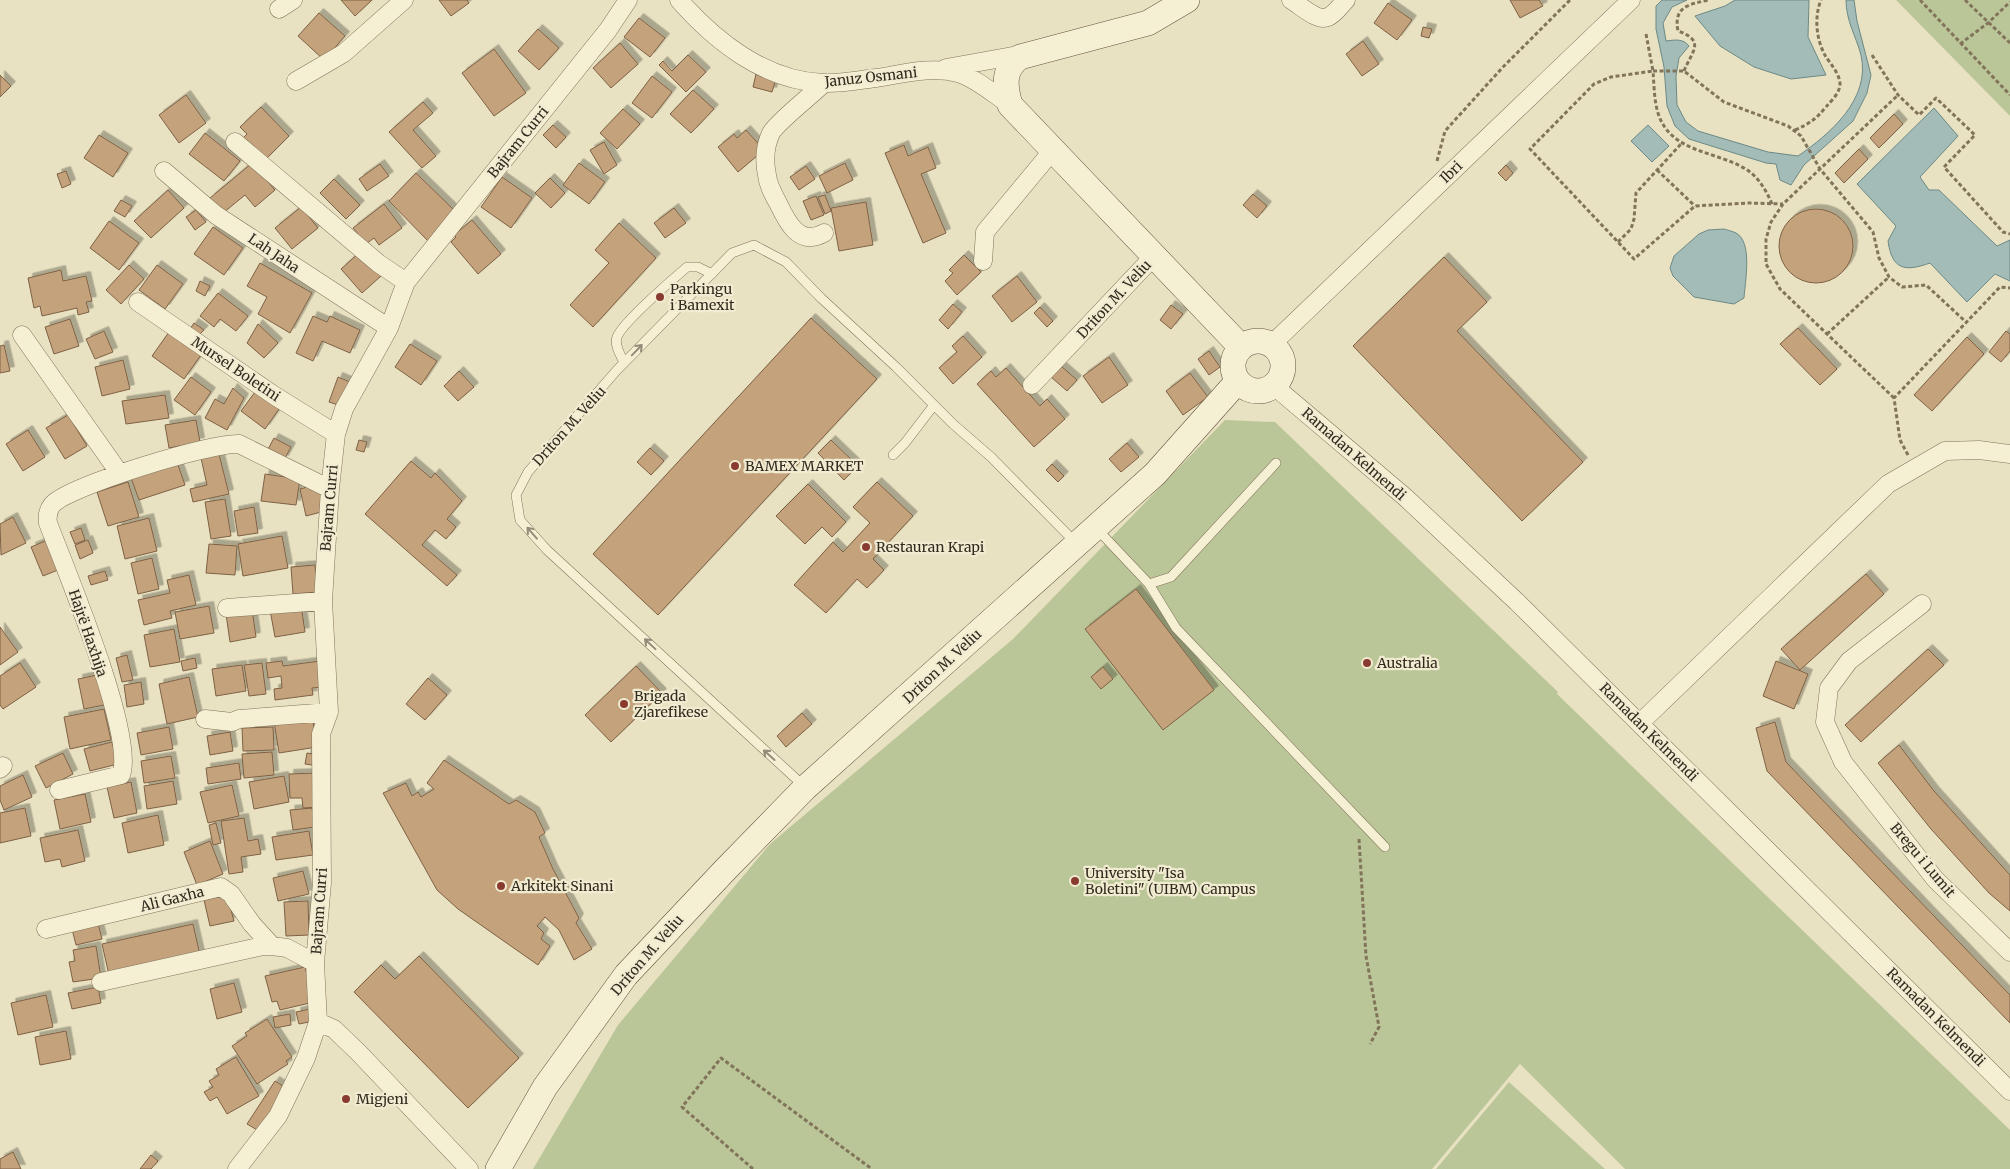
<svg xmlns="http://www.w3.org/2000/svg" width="2010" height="1169" viewBox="0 0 2010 1169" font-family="Merriweather,serif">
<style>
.green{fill:#bbc698}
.water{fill:#a4bcb8;stroke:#6c8985}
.building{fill:#c3a27c;stroke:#7e6144;filter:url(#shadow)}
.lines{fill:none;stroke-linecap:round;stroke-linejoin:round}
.lane-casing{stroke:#81745b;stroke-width:10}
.street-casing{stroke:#81745b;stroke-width:19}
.secondary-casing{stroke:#63553e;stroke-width:26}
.path{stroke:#81745b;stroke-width:3;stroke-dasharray:4 2.5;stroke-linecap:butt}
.lane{stroke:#f5efd4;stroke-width:9}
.street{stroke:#f5efd4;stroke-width:18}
.secondary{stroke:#f5efd4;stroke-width:25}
.oneway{stroke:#948c79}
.poi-dot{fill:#8a3b31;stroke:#f1ecd1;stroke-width:2}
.labels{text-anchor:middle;stroke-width:4.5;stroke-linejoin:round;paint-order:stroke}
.street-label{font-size:14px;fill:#322a1e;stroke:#f1ecd1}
.poi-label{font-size:14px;fill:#322a1e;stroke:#f1ecd1;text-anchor:start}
</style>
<defs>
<filter id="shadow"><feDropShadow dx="4.5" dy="-4.5" stdDeviation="0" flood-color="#0004"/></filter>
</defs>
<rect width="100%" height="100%" fill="#e9e2c2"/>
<path class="green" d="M1896,0h114v116z
M1225,420l50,2 283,270 -1,2 453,436v39h-385l-105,-105 -88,105h-899l85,-144 152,-181 243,-205z
M1509,1082l96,87h-169z"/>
<path class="water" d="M1662,0h25l-15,7 -9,16 3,18c8,-1 17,-3 23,5l-10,12 -3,18 1,29 9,17 12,9 70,21 30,4c32,-22 73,-57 63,-101 -5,-19 -15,-34 -15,-55h8l3,21 14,54 -4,18 -14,28 -49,44 -13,20 -11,-5 -4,-16 -10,-1 -77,-24 -14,-13 -8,-20 -3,-39 -8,-38v-23z
M1735,0h74l-1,37 18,38 -35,4 -37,-12 -34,-21 -25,-30 30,-10z
M1934,108l24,28 -38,41 9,13h10l58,56 13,-6v41l-15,-7 -28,28 -37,-39c-25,9 -38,7 -42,-22l8,-15 -39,-42z
M1648,125l21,21 -17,16 -21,-21z
M1724,229c3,1 8,2 12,4 17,9 9,49 8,65l-10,6 -40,-7 -21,-21 -3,-8 4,-12 25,-22 9,-4z"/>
<path class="building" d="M341,0h31l-17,16z
M439,0h28l2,3 -18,13z
M1510,0h29l4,6 -23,12z
M1388,3l24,17 -15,20 -23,-17z
M319,13l26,23 -21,24 -26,-24z
M639,18l26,20 -15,19 -26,-20z
M1423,27l9,2 -3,9 -8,-2z
M538,29l21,19 -20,22 -21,-19z
M1363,41l16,23 -17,12 -16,-22z
M620,43l18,21 -27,24 -18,-20z
M494,49l32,44 -32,23 -32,-43z
M688,55l18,17 -20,20 -27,-27 4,-4 9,10z
M756,74l20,5 -4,13 -19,-5z
M0,75l11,11 -11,11z
M652,76l20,16 -20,26 -20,-15z
M693,90l21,19 -23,24 -21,-19z
M186,95l20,28 -27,20 -20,-28z
M423,102l10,11 -20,17 23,26 -14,12 -33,-36z
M261,107l28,29 -25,25 -22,-22 5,-5 -7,-7z
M623,109l17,15 -23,25 -17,-16z
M1894,114l9,10 -24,24 -9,-10z
M553,125l13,12 -10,11 -13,-13z
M746,130l18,20 -26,22 -20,-25 16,-13 3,4z
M205,133l35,28 -16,20 -35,-27z
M99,135l29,18 -15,24 -29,-19z
M604,142l13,23 -13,9 -14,-24z
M904,145l4,11 20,-9 8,21 -15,6 25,59 -23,10 -38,-90z
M1859,149l9,10 -24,24 -9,-10z
M252,163l23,27 -20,17 -10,-12 -22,18 -13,-15z
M579,163l26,19 -16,22 -26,-19z
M845,163l8,17 -26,13 -8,-17z
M380,164l9,12 -22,15 -8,-12z
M1506,165l7,8 -7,8 -8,-8z
M806,166l9,13 -16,11 -9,-13z
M66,171l5,13 -9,4 -5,-14z
M416,173l40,39 -28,29 -39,-40z
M502,177l30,21 -21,30 -30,-21z
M550,178l15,15 -14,15 -16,-15z
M334,179l26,26 -14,14 -26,-26z
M168,190l16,18 -33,30 -17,-17z
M1253,194l14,12 -10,12 -14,-13z
M825,195l6,16 -6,3 -7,-17z
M816,196l8,19 -13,5 -8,-19z
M121,200l11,6 -7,11 -11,-6z
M866,202l7,43 -34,6 -8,-43z
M384,204l18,24 -23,17 -5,-7 -8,6 -13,-16z
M301,207l17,21 -26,21 -17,-21z
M674,208l12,15 -21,15 -11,-15z
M1779 246a37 37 0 1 1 74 0a37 37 0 1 1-74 0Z
M196,210l10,12 -11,8 -9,-13z
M472,220l29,34 -23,20 -27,-32 5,-5 -2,-2z
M109,221l30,22 -20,27 -29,-22z
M619,223l37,35 -63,69 -23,-22 39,-42 -14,-13z
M213,227l30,21 -19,27 -30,-21z
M360,252l21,24 -19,17 -21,-24z
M964,255l17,17 -24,23 -12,-14 8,-8 -4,-3z
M1444,257l43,45 -30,29 126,131 -61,59 -169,-175z
M260,263l52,30 -22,40 -32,-19 9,-17 -20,-11z
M129,265l15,14 -23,25 -15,-14z
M157,265l26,19 -18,25 -26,-19z
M61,270l2,11 23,-5 6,25 -6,1 3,10 -11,3 -1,-7 -35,8 -2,-10 -6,2 -6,-30z
M1017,276l20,26 -25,20 -20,-26z
M200,281l10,5 -5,10 -9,-5z
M218,293l30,23 -12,15 -16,-12 -6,8 -14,-11z
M953,304l9,8 -14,17 -9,-9z
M1171,305l12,9 -12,15 -11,-9z
M1040,307l13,14 -6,6 -13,-14z
M313,316l14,6 3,-6 30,14 -10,23 -28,-12 -9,20 -17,-8z
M811,318l66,61 -219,236 -65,-61z
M70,319l9,27 -25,8 -9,-27z
M194,323l10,7 -5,5 -9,-6z
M258,324l20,19 -14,15 -17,-15z
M1798,328l39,41 -17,16 -40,-41z
M104,331l9,21 -18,7 -9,-20z
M2006,331l4,3v17l-9,11 -12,-10z
M169,332l32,23 -17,24 -32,-23z
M963,336l19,21 -29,27 -14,-16 18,-16 -5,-6z
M1967,337l17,17 -52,57 -18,-16z
M410,344l27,17 -16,24 -26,-18z
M4,345l6,26 -10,2v-27z
M1209,351l11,16 -11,8 -11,-16z
M1109,357l19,28 -26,18 -19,-27z
M123,360l7,29 -28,7 -7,-29z
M1061,366l16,14 -10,11 -16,-14z
M1006,368l34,38 7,-7 18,20 -31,28 -57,-63 14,-13 5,6z
M459,371l15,16 -16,14 -14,-15z
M1190,373l18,24 -25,18 -17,-24z
M191,377l20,15 -16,23 -21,-15z
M338,377l12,5 -9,24 -12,-4z
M233,388l11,10 -17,32 -22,-12 10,-19 9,5z
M255,392l24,17 -14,20 -24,-18z
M165,395l4,23 -43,6 -4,-23z
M68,415l19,31 -22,13 -19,-31z
M196,420l4,22 -31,6 -4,-23z
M28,430l17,27 -22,14 -17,-27z
M274,438l17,9 -7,13 -17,-9z
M359,440l8,2 -3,10 -8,-2z
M831,440l27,26 -14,14 -26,-27z
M1127,443l12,14 -18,15 -12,-13z
M650,448l14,13 -13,14 -14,-13z
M219,454l10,40 -36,8 -3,-13 17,-4 -6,-27z
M411,461l20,17 4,-5 27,28 -15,18 9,8 -10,12 -11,-9 -13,15 35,30 -10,11 -82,-72z
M177,462l8,23 -46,15 -8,-22z
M1052,464l12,12 -6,6 -12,-12z
M265,474l35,5 -4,26 -35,-4z
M128,482l11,35 -31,9 -11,-34z
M877,482l36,34 -40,43 11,11 -17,18 -10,-9 -31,34 -32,-28 39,-43 10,10 27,-29 -17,-16z
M318,484l7,27 -19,5 -6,-27z
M808,484l38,38 -14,15 -10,-10 -17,17 -29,-28z
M225,499l6,37 -20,3 -6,-37z
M254,507l4,26 -20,3 -4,-25z
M13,517l13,26 -25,12 -1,-31z
M149,518l8,33 -32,8 -8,-33z
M81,528l4,12 -10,4 -5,-12z
M282,536l6,32 -45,8 -5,-32z
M50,539l13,29 -20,8 -12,-29z
M88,540l5,13 -13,6 -5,-14z
M209,544l28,2 -2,29 -29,-2z
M152,558l7,31 -21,5 -7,-31z
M315,565l2,27 -24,2 -2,-27z
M105,571l3,9 -17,5 -3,-9z
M1866,574l18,20 -84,76 -19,-21z
M189,575l7,30 -26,6 2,7 -28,7 -6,-25 32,-7 -3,-13z
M1136,589l78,101 -51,40 -78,-101z
M301,605l4,27 -30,5 -5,-27z
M209,606l5,27 -34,6 -5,-27z
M252,609l4,28 -26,5 -4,-28z
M0,627l18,25 -18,13z
M174,629l6,33 -30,5 -6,-32z
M1928,649l16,16 -83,77 -16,-17z
M127,655l6,25 -11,2 -6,-24z
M195,658l2,10 -14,3 -2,-10z
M282,661l1,5 37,-5 4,26 -12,1 1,7 -38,5 -1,-11 8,-1 -1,-12 -13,2 -2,-15z
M1776,661l32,13 -14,35 -31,-13z
M20,663l16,24 -33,22 -3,-4v-29z
M262,663l4,31 -17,2 -5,-31z
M242,665l4,26 -30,5 -4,-27z
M636,666l26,27 -51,49 -26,-27z
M1103,667l10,12 -12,10 -10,-12z
M97,675l7,30 -20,4 -6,-30z
M189,677l9,40 -31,7 -8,-40z
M428,678l19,17 -22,25 -19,-16z
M141,682l3,22 -17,3 -3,-22z
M104,709l7,31 -41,9 -6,-32z
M802,713l10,11 -26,23 -9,-11z
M312,715l5,32 -38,6 -5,-32z
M1775,722l11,40 224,233v28l-243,-252 -11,-43z
M169,727l4,22 -32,6 -4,-22z
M273,727l1,23 -31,1 -1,-23z
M230,732l3,19 -23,4 -3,-19z
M112,742l6,22 -28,7 -6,-22z
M1899,745l35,46 76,84v36l-21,-18 -58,-64 -53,-66z
M272,752l2,23 -30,3 -2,-24z
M63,753l10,21 -27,14 -11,-22z
M307,753l13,2 -1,11 -14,-2z
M171,756l4,22 -31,5 -3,-22z
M444,760l65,44 7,-4 19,12 10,21 -6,4 14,32 26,49 -3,5 16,26 -18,11 -15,-30 -14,-13 -8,9 7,7 -3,6 9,7 -12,19 -80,-56 -21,-19 -54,-97 23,-10 6,13 6,-4 3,5 13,-8 -7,-6z
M239,763l2,16 -33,5 -2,-16z
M317,773l2,34 -16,1 -1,-10h-12l-1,-24z
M23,775l9,22 -28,13 -4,-10v-14z
M284,776l5,26 -35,7 -5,-27z
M173,781l4,23 -30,5 -3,-23z
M131,782l6,31 -23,5 -7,-31z
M232,785l7,31 -31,7 -8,-31z
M85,794l6,28 -31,7 -6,-29z
M25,808l6,28 -31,7v-30z
M312,808l3,19 -22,3 -3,-20z
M158,815l6,30 -36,8 -6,-30z
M244,818l4,23 10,-2 3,15 -20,3 2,15 -14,2 -8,-53z
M216,823l5,20 -8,2 -4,-20z
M78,830l7,31 -23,6 -2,-8 -15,3 -5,-24z
M309,831l4,24 -37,5 -4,-23z
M210,841l13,33 -26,11 -13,-33z
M303,871l6,23 -31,7 -5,-23z
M227,895l7,26 -24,5 -6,-26z
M308,901l1,34 -23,1 -2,-34z
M98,923l4,16 -26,6 -4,-16z
M193,924l7,31 -91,20 -7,-31z
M96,946l5,32 -28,4 -4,-20 6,-1 -2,-11z
M419,956l100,102 -51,50 -114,-116 27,-27 14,14z
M305,967l9,35 -34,8 -3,-9 -5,1 -7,-26z
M234,983l8,29 -25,7 -7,-30z
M98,987l3,16 -29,6 -4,-16z
M46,995l7,32 -35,8 -7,-32z
M310,1009l4,12 -15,3 -3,-12z
M290,1014l1,11 -16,3 -2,-11z
M267,1019l25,38 -6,4 2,3 -31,20 -25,-38 15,-10 -2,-3z
M66,1031l5,28 -31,6 -5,-28z
M236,1057l23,39 -32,18 -10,-17 -7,4 -6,-9 9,-5 -4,-6 10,-6 -3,-6z
M275,1081l11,7 -27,43 -12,-7z
M13,1152l8,17h-21v-10z
M151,1155l7,6 -7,8h-11z"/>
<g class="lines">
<defs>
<path id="lane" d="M624,363c-3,-8 -10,-17 -7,-26 5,-14 57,-59 70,-70h11l14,7
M893,455l12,-12 29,-38
M1097,529l52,55 22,-7 105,-114
M1149,584l27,44 209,219
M805,787l-258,-237 -27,-30 -4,-25 12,-23 89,-102 115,-117 22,-8 32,17 35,36 75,69 57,57 38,33 85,86"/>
<path id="street" d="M679,0c36,41 86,81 144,83 17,1 36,-3 53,-5 27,-4 56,-12 82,-5 18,5 37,22 52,32
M1291,0c9,5 26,22 37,17 7,-3 13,-12 18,-17
M279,9l14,-9
M946,68l78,-14
M296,81l48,-28 60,-53
M235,142l143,121 28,19
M164,171l52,44 173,113
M824,233c-25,14 -37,-11 -46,-30 -5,-9 -10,-18 -11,-28 -3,-14 -2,-29 4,-42 6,-11 42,-39 53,-50
M983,261l2,-29 68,-82
M138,302l137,94 61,38
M22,335l98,139
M1271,345l360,-345
M1032,385l122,-129
M1274,386l131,111 112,105 493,489
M1922,604l-73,57 -20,27 -4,34 18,40 92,117 75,73
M227,608l96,-7
M205,719l27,3 7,-3 90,-7
M1640,723l248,-239 57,-33 34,-1 31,4
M0,769l3,-3
M59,790l62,-15c15,-39 -56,-207 -73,-252 -1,-7 0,-13 4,-18 16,-19 161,-63 187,-61l91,45
M46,929l175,-42 10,7 21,30 20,22 15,2 28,15
M101,982l162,-36h9
M318,1022l16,7 25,24 110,116
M237,1169l41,-53 28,-58 12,-36 -3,-59 7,-80 -1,-149 8,-22 -6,-111 7,-112 6,-55 8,-25 45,-81 17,-46 202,-252 20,-30"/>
<path id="secondary" d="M1187,0l-39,23 -128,34c-18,12 -15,30 -10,48l231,242
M1233 366a25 25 0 1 1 50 0a25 25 0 1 1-50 0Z
M498,1169l47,-82 81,-112 100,-106 79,-81 350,-314 82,-92"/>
</defs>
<use href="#lane" class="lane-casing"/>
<use href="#street" class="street-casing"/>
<use href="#secondary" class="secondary-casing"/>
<path class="path" d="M1920,0l90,95
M1965,0l45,43
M1646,34l7,37 -42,6 -17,7 -64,65 104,110 61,-53 53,-3 35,1
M1960,44l28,-21 22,-21
M1872,55l26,40 21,20 17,-17 39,37 -31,32 59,65 7,2
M1684,71c8,-20 22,-30 -6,-40 -5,-25 12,-27 31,-31
M1795,130c14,-6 21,-11 31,-23 5,-6 14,-14 14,-23 0,-9 -9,-20 -14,-27 -10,-17 -12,-40 -5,-57
M1437,161l8,-30 58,-64 67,-67
M1657,170l38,36
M1772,204c-5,-12 -12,-24 -22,-32 -30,-22 -79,-17 -92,-59 -4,-13 -4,-29 -5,-42h31l40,31 64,24 13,10 19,33 53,63 6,26 10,19 13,10 24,-2 40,37
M1618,242l13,-13 3,-10 2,-26 45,-49
M1827,334l62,-57
M1894,398l-114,-109 -14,-25v-25l5,-17 12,-18 115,-109
M1908,455l-8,-15 -6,-42 106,-111 10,1
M1359,839l7,117 13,71 -9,17
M753,1169l-71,-62 39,-49 151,111"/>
<use href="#lane" class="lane"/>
<use href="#street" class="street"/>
<use href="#secondary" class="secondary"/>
</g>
<defs><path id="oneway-shaft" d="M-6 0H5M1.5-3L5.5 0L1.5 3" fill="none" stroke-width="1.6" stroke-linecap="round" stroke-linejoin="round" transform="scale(1.25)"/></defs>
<g class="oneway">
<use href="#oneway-shaft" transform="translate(637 350) rotate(-46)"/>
<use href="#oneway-shaft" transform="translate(532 533) rotate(-131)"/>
<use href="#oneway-shaft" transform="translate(650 644) rotate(-137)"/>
<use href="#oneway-shaft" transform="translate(769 755) rotate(-138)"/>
</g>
<g class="poi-dot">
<circle cx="660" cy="297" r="5"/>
<circle cx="735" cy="466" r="5"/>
<circle cx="866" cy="547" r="5"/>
<circle cx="1367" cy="663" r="5"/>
<circle cx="624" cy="704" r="5"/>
<circle cx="1075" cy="881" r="5"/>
<circle cx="501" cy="886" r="5"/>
<circle cx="346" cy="1099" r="5"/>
</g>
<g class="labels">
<g class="street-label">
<text transform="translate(871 77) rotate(-6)" y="5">Januz Osmani</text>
<text transform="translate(518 142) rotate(-51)" y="5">Bajram Curri</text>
<text transform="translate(1451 172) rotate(-44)" y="5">Ibri</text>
<text transform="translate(274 253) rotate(34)" y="5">Lah Jaha</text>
<text transform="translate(1114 299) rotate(-47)" y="5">Driton M. Veliu</text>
<text transform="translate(236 369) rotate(34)" y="5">Mursel Boletini</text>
<text transform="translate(569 426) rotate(-48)" y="5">Driton M. Veliu</text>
<text transform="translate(1354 454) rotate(41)" y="5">Ramadan Kelmendi</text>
<text transform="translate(329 508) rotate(-85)" y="5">Bajram Curri</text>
<text transform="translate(88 633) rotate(71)" y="5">Hajrë Haxhija</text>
<text transform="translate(942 666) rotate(-43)" y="5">Driton M. Veliu</text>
<text transform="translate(1649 732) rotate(45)" y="5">Ramadan Kelmendi</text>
<text transform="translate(1923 860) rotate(50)" y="5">Bregu i Lumit</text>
<text transform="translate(172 899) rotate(-14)" y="5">Ali Gaxha</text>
<text transform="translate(319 911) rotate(-86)" y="5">Bajram Curri</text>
<text transform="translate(647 955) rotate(-49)" y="5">Driton M. Veliu</text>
<text transform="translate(1936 1017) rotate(45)" y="5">Ramadan Kelmendi</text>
</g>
<g class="poi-label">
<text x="670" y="294">Parkingu<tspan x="670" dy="16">i Bamexit</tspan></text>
<text x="745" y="471">BAMEX MARKET</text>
<text x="876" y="552">Restauran Krapi</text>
<text x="1377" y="668">Australia</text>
<text x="634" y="701">Brigada<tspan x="634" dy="16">Zjarefikese</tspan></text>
<text x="1085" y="878">University "Isa<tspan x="1085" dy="16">Boletini" (UIBM) Campus</tspan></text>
<text x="511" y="891">Arkitekt Sinani</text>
<text x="356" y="1104">Migjeni</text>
</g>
</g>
</svg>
